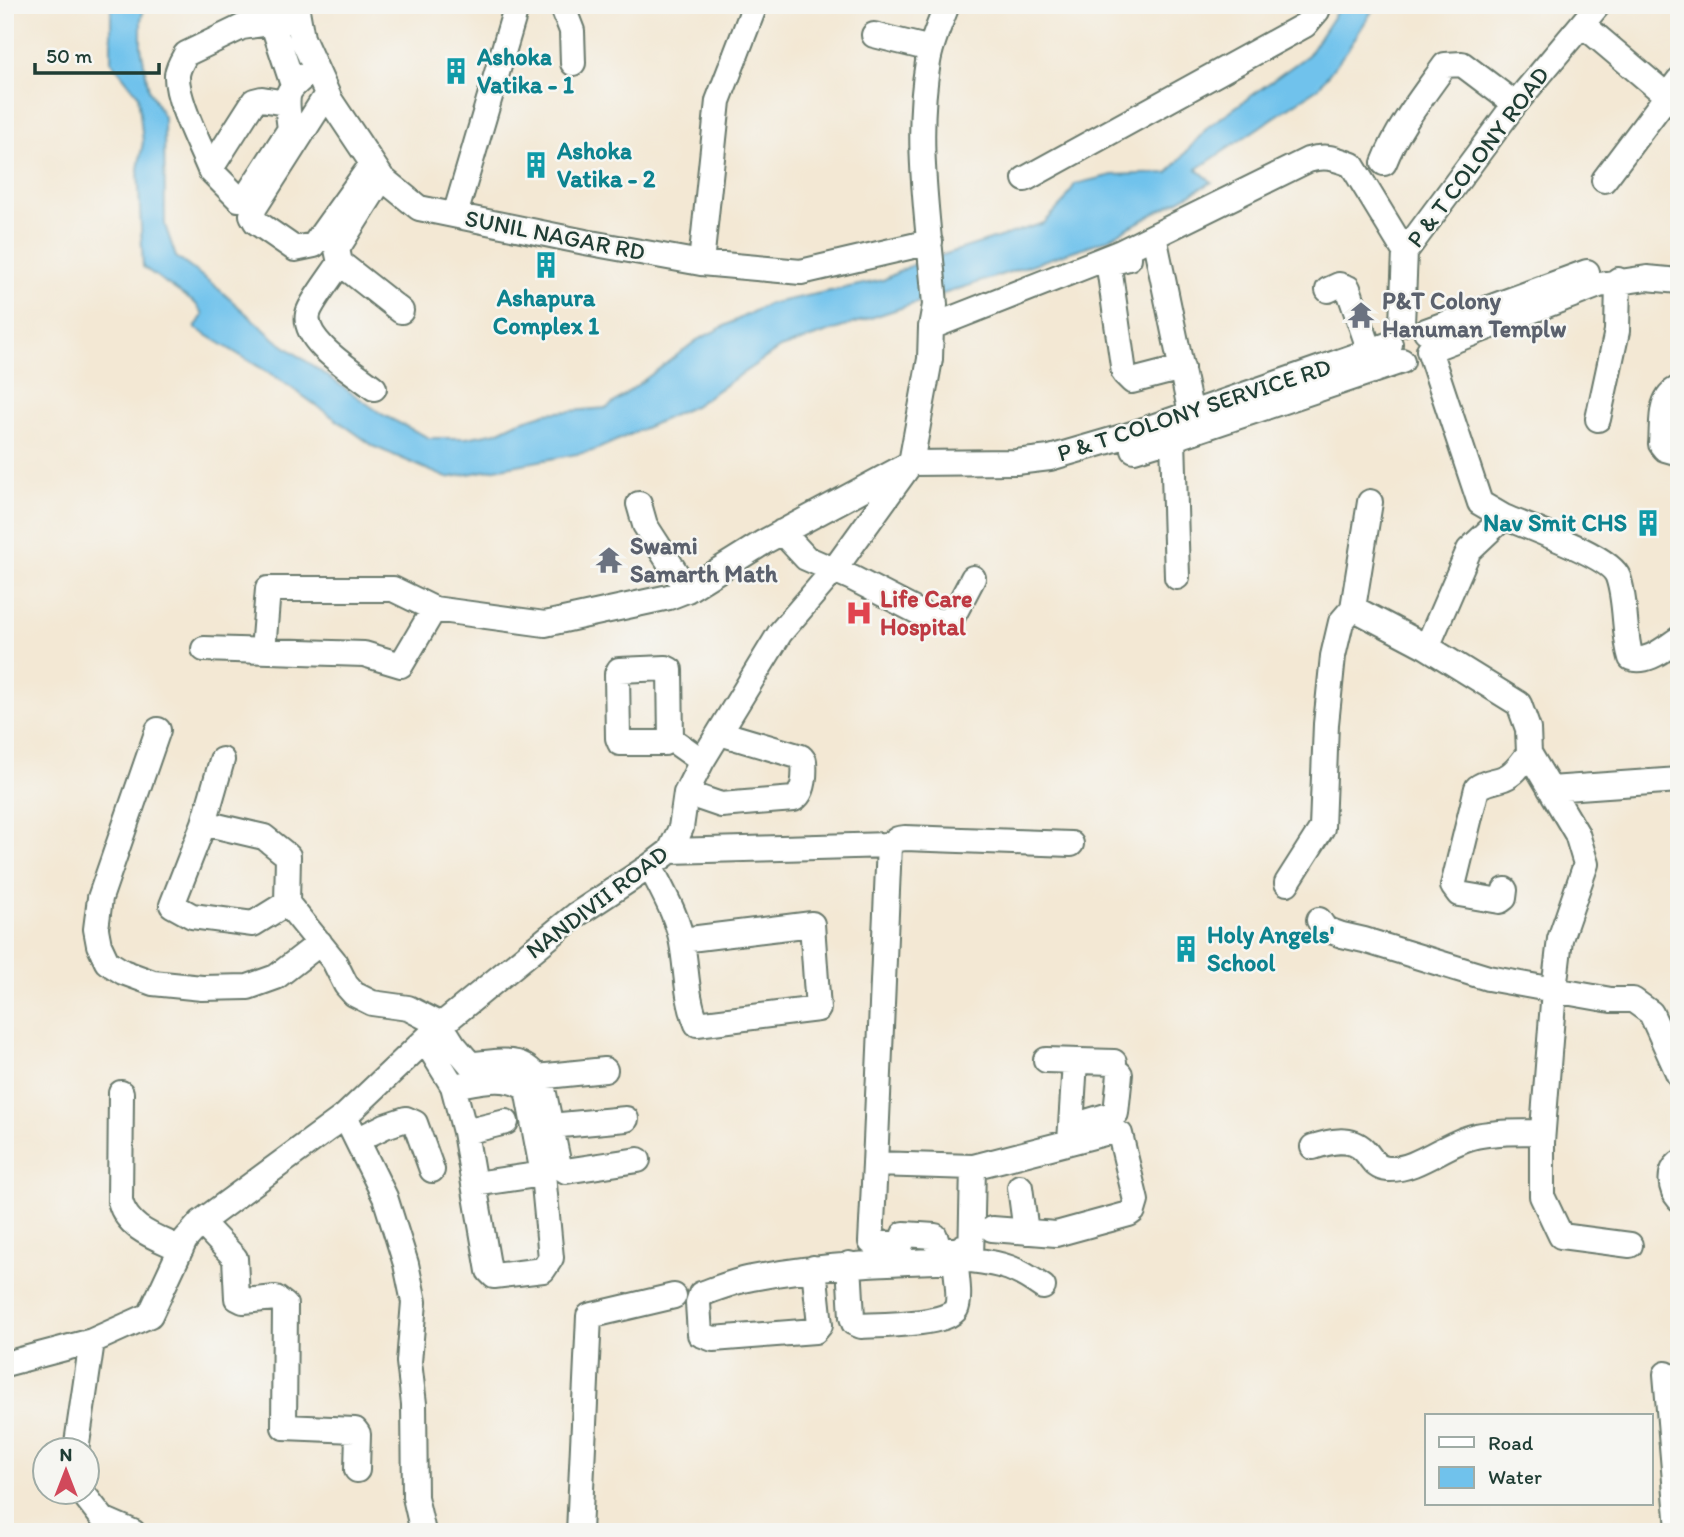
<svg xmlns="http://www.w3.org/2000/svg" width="1684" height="1537" viewBox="0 0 1684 1537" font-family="Itim,sans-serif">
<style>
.water{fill:#70c2ec;stroke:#488090;stroke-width:2}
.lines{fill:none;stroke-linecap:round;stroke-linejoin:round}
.minor-casing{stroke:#69796c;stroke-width:28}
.minor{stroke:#fff;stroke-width:24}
.labels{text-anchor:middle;stroke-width:5;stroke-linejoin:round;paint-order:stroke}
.culture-label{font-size:24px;font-weight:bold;fill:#0d838f;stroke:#f6f6f2;text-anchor:start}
.street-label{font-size:24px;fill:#1f3d34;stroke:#f6f6f2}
.worship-label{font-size:24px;font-weight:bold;fill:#5b616d;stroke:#f6f6f2;text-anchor:start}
.health-label{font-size:24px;font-weight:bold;fill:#be3a42;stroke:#f6f6f2;text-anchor:start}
</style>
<rect width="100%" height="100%" fill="#f6f6f2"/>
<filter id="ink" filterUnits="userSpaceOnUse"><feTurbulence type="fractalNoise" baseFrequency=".0143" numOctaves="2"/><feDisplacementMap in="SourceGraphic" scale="14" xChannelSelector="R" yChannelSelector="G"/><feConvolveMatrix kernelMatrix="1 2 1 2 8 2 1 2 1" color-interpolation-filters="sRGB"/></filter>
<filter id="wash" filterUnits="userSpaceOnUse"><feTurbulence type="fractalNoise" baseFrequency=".00686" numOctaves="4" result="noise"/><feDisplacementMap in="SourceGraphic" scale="28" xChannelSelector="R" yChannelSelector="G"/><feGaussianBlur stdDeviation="1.57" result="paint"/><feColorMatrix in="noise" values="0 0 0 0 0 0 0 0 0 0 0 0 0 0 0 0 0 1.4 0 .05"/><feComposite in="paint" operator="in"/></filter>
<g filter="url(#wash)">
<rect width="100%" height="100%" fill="#f3e8d4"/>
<path class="water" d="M111,5h34l-4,15v27l8,43 15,27 1,108 11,32 38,28 62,55 107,75 46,23h37l31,-6 21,-10 28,-9 61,-5 90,-68 71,-36 115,-24 31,-16 130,-41 20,-21 11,-18 37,-9 56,-2 40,-46 100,-72 33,-50h35l-28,44 -30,39 -121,81 15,13 -106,58 -326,108 -86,58 -101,45 -146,27 -72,-31 -96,-68 -84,-51 8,-13 -7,-11 -53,-37 -5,-98 5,-27 -5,-47 -27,-34z"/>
</g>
<g filter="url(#ink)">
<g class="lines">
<defs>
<path id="minor" d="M296,5l6,33 28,62 52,78 37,30 166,34 116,21 100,9 129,-30
M562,5l10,26 1,32
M272,22l21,63
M1582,24l97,82
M874,35l57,14
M327,94l-72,113 -3,8 4,7 39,27 19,-4 58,-81
M285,103l-23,-4 -8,2 -44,69 29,29 7,-2 44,-68c-5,-39 -6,-37 25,-61
M1384,163c14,-36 39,-67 61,-98l17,-1 53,40
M210,170c-10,-25 -34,-70 -33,-95 1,-8 5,-14 9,-21l56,-27 56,-8
M1025,179l280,-154 12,-14 2,-6
M1604,180l75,-100
M455,215l62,-210
M1154,236l37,178
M1129,258l-15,4 -5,5 15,106 8,8 50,-13
M340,263l61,48
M701,263l17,-162 37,-96
M1328,290l11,-5 9,3 22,63
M1402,324l3,-72 110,-148 83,-99
M931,327l188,-74 189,-93c17,-5 27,-2 44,5l53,87
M1426,331l161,-59
M374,388c-19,-16 -72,-46 -66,-74 2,-10 25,-40 32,-51l-3,-14 45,-71
M1679,388c-21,9 -16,36 -18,56l4,5 14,4
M1598,419l19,-88 1,-51
M1173,438l4,139
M1134,450l49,-15 219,-74
M639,504l6,21 42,65
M1504,517c23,10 107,39 114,60 9,26 5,55 13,81 17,6 35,-11 48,-19
M782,532l24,26 46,20 80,41 11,3 9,-4 21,-40
M1353,608l17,-106
M204,649l160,5 37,11 33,-56
M263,651l5,-62h125l41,20 111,15 124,-27 18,-7 77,-48 147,-79 105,-1 34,-4 79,-23 261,-91
M158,730l-58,168 -4,31 3,16 8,17 16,10 30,11 49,5 46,-1 28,-10 44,-34
M671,739l-1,-69 -4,-2 -47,2 -2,4 1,64 2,5h44l7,-4 31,22
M222,760l-18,63 60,14 24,19 -1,47 47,58 12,24 8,9 18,9 36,5 33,17 12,19 17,20c31,-1 51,-12 72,20l17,82 7,5 6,-1 66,-10
M1550,789l129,-9
M686,793l35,12 73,-6c11,-7 11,-25 10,-38l-3,-4 -81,-24
M204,823l-32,82 20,11 61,8 34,-21
M889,845l9,-6 7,-1 166,6
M670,851l219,-6 -14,319 98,3 -2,93c-73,2 -146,4 -219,18 -17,3 -34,10 -51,16l-3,9 2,31 13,5 102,-8 5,-6 -6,-57
M650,866c12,24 28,51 32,77 5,27 4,55 15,81l121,-15 -6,-85 -130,16
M1287,883l35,-55 4,-104 7,-68 8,-34 12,-14 74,39 42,-97 35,-33 -24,-14 -51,-153 170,-65 48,-7 32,3
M1505,890l-1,8 -4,3 -41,-7 -6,-8 24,-98c9,-7 17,-6 27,-10 11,-4 18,-16 25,-25
M1319,920l6,9 17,6 22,5 124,38 66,12 6,-51 26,-75 -9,-30 -48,-81 -1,-24 -9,-25 -92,-57
M426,1042l27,44c24,-4 53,-13 74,3l16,85 8,84 -8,12 -49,6 -5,-5 -24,-139 -12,-46
M1046,1060l68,2
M537,1077l68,-7
M121,1093l-1,108c8,29 36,36 61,48
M345,1116l40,81 21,67 8,38 -5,60 5,42 1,93 8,35
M1083,1123l33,-10 4,-39
M550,1126l76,-7
M465,1132l41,-10
M357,1140l28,-14 21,-7 9,4 17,47
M1070,1142l5,-81
M1313,1147c15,-5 37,-11 51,3 8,8 10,18 24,19 27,2 57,-25 84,-32 22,-6 48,-4 70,-5
M1679,1163c-11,9 -9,26 0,36
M875,1164l-4,78 30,3 3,-11 31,2 4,14h19l4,-3
M973,1167l140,-36 7,3 16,67 -3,10 -4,3 -73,20 -64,-5
M475,1184l68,-10
M1020,1187l6,45
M201,1222l34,36 2,40 6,3 33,-3 9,7 -1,122 71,3 3,4 -1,36
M1630,1245l-69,-9 -19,-40v-54l12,-152 57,10h22l18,13 28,62
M971,1260c33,4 45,8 72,27
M849,1264l3,53 2,6 7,3c18,-1 87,-1 95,-17 5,-9 0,-38 -1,-49
M5,1364l87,-23 58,-26 35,-75 16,-18 144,-106 96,-91 135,-110 74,-49 20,-15 11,-23 5,-35 16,-32 78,-128 54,-63 77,-107 19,-104 1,-32 4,-22c-6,-81 -21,-163 -7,-243 3,-20 12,-38 19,-57
M1666,1374l13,155
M76,1450l16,-109
M82,1492l21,27 30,13
M579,1532l10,-216 85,-20"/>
</defs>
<use href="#minor" class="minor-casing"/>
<use href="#minor" class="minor"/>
</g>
</g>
<defs>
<symbol id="building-bare" viewBox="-9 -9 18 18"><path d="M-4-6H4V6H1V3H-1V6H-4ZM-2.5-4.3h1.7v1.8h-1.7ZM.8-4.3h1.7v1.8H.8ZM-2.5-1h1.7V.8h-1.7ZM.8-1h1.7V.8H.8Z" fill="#0f9aa8" stroke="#f6f6f2" stroke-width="2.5" paint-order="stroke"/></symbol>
<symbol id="temple-bare" viewBox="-9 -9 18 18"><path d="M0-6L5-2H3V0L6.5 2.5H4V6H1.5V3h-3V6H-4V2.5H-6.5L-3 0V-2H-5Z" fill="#6b7280" stroke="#f6f6f2" stroke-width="2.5" paint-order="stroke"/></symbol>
<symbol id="hospital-bare" viewBox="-9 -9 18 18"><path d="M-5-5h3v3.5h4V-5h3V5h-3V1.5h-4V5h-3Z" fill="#e0444e" stroke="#f6f6f2" stroke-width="2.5" paint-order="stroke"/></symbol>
</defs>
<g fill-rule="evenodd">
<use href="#building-bare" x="437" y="52" width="38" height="38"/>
<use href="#building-bare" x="517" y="146" width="38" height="38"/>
<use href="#building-bare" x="527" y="246" width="38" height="38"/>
<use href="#temple-bare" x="1342" y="296" width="38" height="38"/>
<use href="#building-bare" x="1629" y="504" width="38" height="38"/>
<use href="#temple-bare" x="590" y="541" width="38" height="38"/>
<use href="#hospital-bare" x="840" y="594" width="38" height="38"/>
<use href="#building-bare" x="1167" y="930" width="38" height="38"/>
</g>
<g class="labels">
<g class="culture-label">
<text x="477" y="65">Ashoka<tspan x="477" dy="28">Vatika - 1</tspan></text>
<text x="557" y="159">Ashoka<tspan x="557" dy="28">Vatika - 2</tspan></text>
<text x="546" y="306" text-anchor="middle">Ashapura<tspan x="546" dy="28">Complex 1</tspan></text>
<text x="1627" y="531" text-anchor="end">Nav Smit CHS</text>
<text x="1207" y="943">Holy Angels'<tspan x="1207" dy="28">School</tspan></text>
</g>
<g class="street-label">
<text transform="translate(1478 157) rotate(-53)" y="8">P &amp; T COLONY ROAD</text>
<text transform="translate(555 235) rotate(11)" y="8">SUNIL NAGAR RD</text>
<text transform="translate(1194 410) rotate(-18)" y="8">P &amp; T COLONY SERVICE RD</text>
<text transform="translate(597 902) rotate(-37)" y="8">NANDIVII ROAD</text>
</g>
<g class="worship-label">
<text x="1382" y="309">P&amp;T Colony<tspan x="1382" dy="28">Hanuman Templw</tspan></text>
<text x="630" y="554">Swami<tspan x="630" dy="28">Samarth Math</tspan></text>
</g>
<g class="health-label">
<text x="880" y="607">Life Care<tspan x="880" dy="28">Hospital</tspan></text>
</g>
</g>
<rect width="1684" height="1537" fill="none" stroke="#f6f6f2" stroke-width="28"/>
<rect x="1425" y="1414" width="228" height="91" fill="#f6f6f2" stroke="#a0aca6" stroke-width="2"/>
<rect x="1439" y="1437" width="35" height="10" fill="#ffffff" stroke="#a0aca6" stroke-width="2"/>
<text x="1488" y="1450" font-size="21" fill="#1f3d34">Road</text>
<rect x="1439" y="1467" width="35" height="21" fill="#70c2ec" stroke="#a0aca6" stroke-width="2"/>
<text x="1488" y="1484" font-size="21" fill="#1f3d34">Water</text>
<g transform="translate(66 1471)"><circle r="33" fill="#f6f6f2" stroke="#a0aca6" stroke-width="2"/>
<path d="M0-5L12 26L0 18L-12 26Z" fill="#d1495b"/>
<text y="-10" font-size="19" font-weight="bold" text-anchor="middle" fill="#1f3d34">N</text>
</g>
<path d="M35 63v10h124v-10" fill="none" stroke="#1f3d34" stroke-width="3.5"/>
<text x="46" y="63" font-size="21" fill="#1f3d34" stroke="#f6f6f2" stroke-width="5" paint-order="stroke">50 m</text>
</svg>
